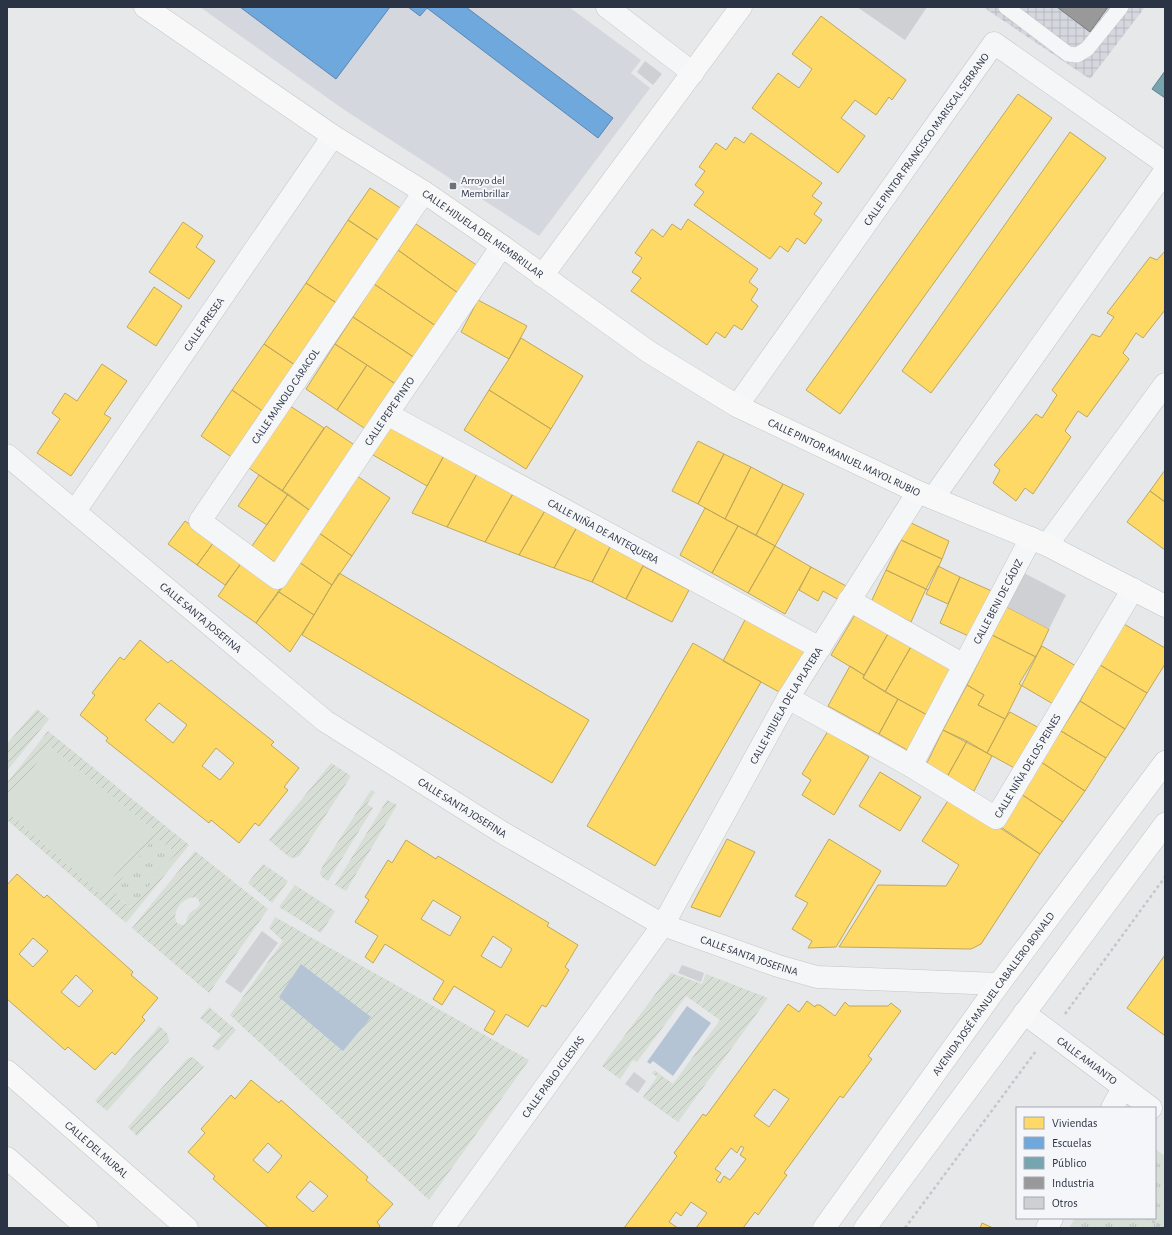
<svg xmlns="http://www.w3.org/2000/svg" width="1172" height="1235" viewBox="0 0 1172 1235" font-family="'Alegreya Sans',sans-serif">
<style>
.built{fill:#d4d7dd}
.industrial{fill:url(#industrial-grid)}
.grass{fill:url(#grass-tufts)}
.garden{fill:url(#garden-furrows);fill-rule:evenodd}
.pitch{fill:#d6ded6}
.water{fill:#b4c4d5}
.homes{fill:#ffd966;stroke:#bfa85c;fill-rule:evenodd}
.schools{fill:#6fa8dc;stroke:#5b85af}
.public{fill:#76a5af;stroke:#60838f}
.industry{fill:#999;stroke:#787b80}
.building{fill:#ced0d3}
.lines{fill:none;stroke-linecap:round;stroke-linejoin:round}
.lane-casing{stroke:#c4c6c8;stroke-width:16}
.street-casing{stroke:#c4c6c8;stroke-width:23}
.secondary-casing{stroke:#c4c6c8;stroke-width:23}
.primary-casing{stroke:#c2c5c8;stroke-width:23}
.path{stroke:#c5c6ca;stroke-width:2.5;stroke-dasharray:3 3;stroke-linecap:butt}
.lane{stroke:#f5f6f7;stroke-width:15}
.street{stroke:#f5f6f7;stroke-width:22}
.secondary{stroke:#f8f8f8;stroke-width:22}
.primary{stroke:#f8f8f8;stroke-width:22}
.poi-dot{fill:#6c737f;stroke:#f4f6f9;stroke-width:1.5}
.labels{text-anchor:middle;stroke-width:4;stroke-linejoin:round;paint-order:stroke}
.street-label{font-size:11px;fill:#2b3445;stroke:#f4f6f9}
.poi-label{font-size:11px;fill:#2b3445;stroke:#f4f6f9;text-anchor:start}
</style>
<defs>
<pattern id="industrial-grid" width="8" height="8" patternUnits="userSpaceOnUse"><rect width="8" height="8" fill="#d4d7dd"/><path d="M0 4h8M4 0v8" fill="none" stroke="#b6b9bf"/></pattern>
<pattern id="grass-tufts" width="24" height="20" patternUnits="userSpaceOnUse"><rect width="24" height="20" fill="#d6ded6"/><path d="M3 7l-1-3M5 7V3M7 7l1-3M15 17l-1-3M17 17v-4M19 17l1-3" fill="none" stroke="#b8bfb9"/></pattern>
<pattern id="garden-furrows" width="10" height="10" patternUnits="userSpaceOnUse"><rect width="10" height="10" fill="#d6ded6"/><path d="M-1 1l2-2M0 10L10 0M9 11l2-2" fill="none" stroke="#b8bfb9"/></pattern>
</defs>
<rect width="100%" height="100%" fill="#e6e8ea"/>
<path class="built" d="M200,7h369l72,53 -10,13 19,15 -111,148 -196,-127z"/>
<path class="industrial" d="M983,7h162l-55,72z"/>
<path class="grass" d="M155,835l21,18 -44,55 -21,-16z
M1155,1149l10,7v72h-96l6,-10h80z"/>
<path class="garden" d="M37,709l12,10 -42,52v-27z
M48,731l141,114 -63,78 -119,-103v-9l93,82 52,-64 -102,-82 -43,53v-17zM155,836l21,17 -45,55 -20,-16z
M331,763l20,13 -51,79 -5,3 -6,-1 -20,-17z
M371,790l4,2 -8,12 6,4 -45,73 -6,-4 -2,-4 3,-8z
M387,800l10,5 -51,86 -11,-6z
M195,851l73,58 -59,84 -77,-65zM195,897l3,2 2,5c-2,5 -6,5 -10,9 -5,5 -1,16 -13,10l-2,-6c1,-11 9,-19 20,-20z
M263,864l25,17 -16,22 -24,-20z
M295,885l40,26 -14,22 -42,-26z
M275,917l254,143 -100,140 -199,-185 53,-74 -14,-13z
M671,973l31,11 4,-10 62,24 -90,124 -35,-25 14,-20 -5,-4 2,-3 19,14 47,-64 -34,-24 -49,66 -4,-2 -13,19 -18,-13z
M209,1007l27,23 -18,21 -6,-5 9,-11 -21,-17z
M159,1026l8,7 2,8 -62,70 -12,-10z
M191,1057l3,1 10,9 -67,69 -9,-9 59,-68z"/>
<path class="pitch" d="M50,747l102,82 -52,64 -93,-82v-11z"/>
<path class="water" d="M301,964l70,53 -28,34 -64,-54z
M687,1006l24,17 -38,53 -20,-15 -3,3 -3,-2z"/>
<path class="homes" d="M821,16l85,64 -14,20 -3,-3 -13,18 -21,-15 -14,18 24,18 -27,37 -86,-65 26,-35 21,15 13,-19 -20,-15z
M1018,94l34,24 -212,296 -34,-24z
M1070,132l36,26 -175,235 -29,-22z
M751,133l71,50 -10,13 10,7 -8,11 8,6 -17,24 -8,-6 -9,14 -8,-6 -10,13 -76,-54 10,-13 -9,-7 10,-14 -6,-4 17,-24 10,7 9,-13 9,6z
M370,188l32,21 -21,33 -33,-22z
M688,219l70,50 -9,13 9,7 -7,11 7,6 -16,24 -8,-5 -9,13 -9,-6 -9,13 -76,-54 10,-13 -9,-6 10,-14 -7,-5 17,-24 11,8 9,-13 9,6z
M348,220l33,22 -43,62 -32,-21z
M183,222l20,14 -7,11 19,14 -26,38 -40,-27z
M416,224l62,42 -20,27 -60,-43z
M398,250l60,43 -22,33 -62,-42z
M1165,251v59l-22,28 -7,-5 -13,20 6,6 -42,58 -9,-6 -13,20 6,6 -38,57 -8,-6 -9,13 -23,-18 7,-13 -6,-5 42,-51 6,4 15,-23 -5,-5 40,-56 8,3 14,-20 -7,-4 43,-56 7,3z
M306,283l32,21 -43,61 -31,-21z
M374,284l62,42 -21,32 -62,-41z
M154,287l28,19 -26,40 -29,-19z
M478,300l49,26 -18,33 -48,-27z
M353,317l62,41 -18,27 -62,-41z
M521,338l62,38 -32,53 -62,-39 20,-31z
M264,344l31,21 -31,47 -32,-22z
M335,344l32,21 -30,45 -31,-21z
M102,364l25,17 -23,33 7,4 -40,58 -34,-23 23,-34 -8,-6 13,-20 12,8z
M367,365l30,20 -30,45 -30,-20z
M232,390l32,22 -31,46 -32,-22z
M489,390l62,39 -25,40 -62,-39z
M290,406l34,22 -42,63 -33,-23z
M392,423l53,31 -18,32 -54,-31z
M326,426l30,20 -44,66 -30,-21z
M698,441l26,13 -26,50 -26,-13z
M445,454l33,18 -31,55 -35,-14z
M724,454l27,13 -26,52 -27,-15z
M751,467l32,17 -27,51 -31,-16z
M1165,470v32l-15,-11z
M478,472l36,20 -29,50 -38,-15z
M259,475l29,19 -21,31 -29,-19z
M357,476l33,22 -38,58 -33,-23z
M783,484l21,10 -29,52 -19,-11z
M1150,491l15,11v48l-38,-28z
M514,492l32,17 -27,46 -34,-13z
M288,494l24,18 -36,51 -24,-17z
M705,508l33,18 -26,47 -32,-18z
M546,509l31,18 -23,41 -35,-13z
M185,521l29,21 -17,23 -29,-21z
M909,522l40,19 -7,18 -41,-19z
M738,526l37,20 -27,47 -36,-20z
M577,527l34,18 -19,37 -38,-14z
M319,533l33,23 -20,29 -33,-23z
M901,540l41,19 -14,31 -42,-20z
M214,542l28,20 -17,23 -28,-20z
M611,545l34,17 -19,37 -34,-17z
M775,546l36,21 -26,47 -37,-21z
M242,562l38,27 -24,34 -38,-27z
M299,562l33,23 -18,30 -35,-23z
M643,566l46,24 -17,32 -46,-23z
M938,566l22,11 -12,27 -22,-10 2,-4 -2,-1z
M811,567l37,20 -7,14 -18,-10 -5,10 -19,-11z
M886,570l40,19 -15,33 -40,-20z
M339,573l250,147 -37,63 -250,-148z
M960,577l34,15 -21,46 -33,-15z
M279,592l35,23 -24,37 -34,-29z
M1007,607l42,22 -13,28 -44,-22z
M856,613l33,19 -25,43 -33,-20z
M746,618l59,33 -24,42 -58,-32z
M1124,624l41,24v16l-18,29 -47,-28z
M889,632l23,13 -27,47 -22,-14z
M992,635l44,22 -31,62 -27,-14 6,-10 -17,-10z
M140,640l28,23 3,-3 103,82 -3,3 28,23 -15,19 4,3 -29,36 -4,-3 -16,20 -28,-23 -2,3 -103,-82 2,-3 -28,-23 15,-20 -3,-2 28,-36 4,3zM159,703l28,22 -14,18 -28,-23zM216,748l18,15 -14,17 -18,-14z
M693,643l68,39 -106,184 -68,-40z
M912,645l42,25 -25,46 -44,-24z
M1042,646l34,20 -23,38 -34,-20z
M1100,665l47,28 -22,36 -45,-28z
M850,666l14,9 -1,3 35,21 -19,35 -51,-28z
M967,685l17,10 -6,10 27,14 -18,34 -44,-23z
M898,699l31,17 -20,35 -30,-17z
M1080,701l45,28 -19,29 -45,-27z
M1010,712l31,17 -23,41 -31,-17 18,-34z
M943,730l24,11 -20,36 -21,-12z
M828,731l41,26 -35,58 -32,-20 9,-15 -9,-6z
M1061,731l45,27 -21,33 -44,-29z
M967,741l25,15 -18,35 -27,-14z
M1041,762l44,29 -22,31 -42,-28z
M880,772l41,25 -21,34 -41,-25z
M1021,794l42,28 -23,32 -39,-27z
M951,796l89,58 -59,90 -10,5 -132,-2 39,-62 68,1 13,-21 -37,-24z
M727,839l28,13 -35,65 -29,-10z
M829,839l52,32 -45,76 -28,1 4,-7 -20,-12 16,-26 -13,-7z
M406,840l30,19 2,-3 111,67 -2,3 31,19 -13,22 4,3 -23,37 -4,-2 -14,22 -22,-13 -13,21 -9,-5 11,-19 -41,-25 -12,19 -9,-6 11,-18 -59,-37 -12,19 -8,-6 13,-21 -23,-14 14,-22 -4,-3 23,-37 4,3zM433,900l28,17 -11,19 -29,-17zM493,936l19,13 -11,19 -20,-12z
M17,874l27,24 3,-3 86,77 -2,3 27,23 -16,19 3,3 -30,35 -3,-3 -17,18 -27,-23 -3,3 -58,-51v-114zM33,938l15,13 -15,16 -14,-13zM76,975l17,16 -14,16 -18,-15z
M1165,955v78l-1,2 -37,-27z
M807,1001l8,6 1,-2h4l15,11 10,-14 4,4h39l3,-3 10,8 -33,45 4,3 -29,39 -3,-2 -56,77 3,2 -29,40 -3,-3 -12,16h-47l11,-15 -16,-11 -10,14 -5,-4 -7,10 9,6h-54l53,-72 -3,-3 29,-39 3,2 82,-112 11,8zM774,1089l15,10 -20,28 -15,-11zM741,1146l3,2 -4,7 6,4 -16,21 -6,-4 -4,7 -4,-3 5,-7 -6,-4 16,-21 6,5z
M251,1080l28,23 2,-3 87,77 -2,3 27,24 -16,18 3,4 -2,2h-109l-56,-49 2,-3 -27,-24 17,-19 -4,-4 30,-34 4,4zM268,1143l14,13 -14,17 -15,-13zM310,1181l18,15 -15,16 -17,-15z
M982,1223l11,5h-13z"/>
<path class="schools" d="M240,7h150l-54,72z
M408,7h58l147,111 -15,20 -171,-130 -7,8z"/>
<path class="public" d="M1165,71v27l-13,-9z"/>
<path class="industry" d="M1057,7h51l-18,25z"/>
<path class="building" d="M857,7h70l-22,33z
M645,61l17,13 -9,11 -16,-13z
M1024,573l42,22 -17,34 -42,-22z
M262,931l16,12 -37,50 -16,-11z
M682,965l22,8 -3,9 -23,-9z
M634,1072l12,9 -8,12 -13,-9z"/>
<g class="lines">
<defs>
<path id="lane" d="M1006,7l62,47 9,1 10,-6 34,-42"/>
<g id="street">
<path d="M607,7l86,66"/>
<path id="s1" d="M424,192l-224,329 77,57 110,-164 115,-168"/>
<path id="s2" d="M737,406l257,-363 171,120"/>
<path id="s3" d="M387,414l433,234"/>
<path id="s4" d="M7,455l318,266 178,112 160,92 115,41 39,11 182,7"/>
<path d="M933,498l232,-327"/>
<path id="s5" d="M75,511l258,-375"/>
<path d="M1047,545l118,-161"/>
<path d="M849,600l115,65"/>
<path id="s6" d="M788,698l123,68 85,52 137,-229"/>
<path id="s7" d="M911,766l120,-228"/>
<path id="s8" d="M1024,1013l127,95"/>
<path d="M1112,1108l11,-20"/>
<path id="s9" d="M443,1228l220,-303 125,-227 130,-206"/>
<path d="M1047,1228l5,-10"/>
</g>
<g id="secondary">
<path id="s10" d="M145,7l188,129 91,56 78,54 147,106 88,54 181,86 129,53 118,61"/>
<path d="M542,276l199,-269"/>
<path id="s11" d="M7,1071l180,157"/>
<path d="M7,1158l80,70"/>
</g>
<g id="primary">
<path id="s12" d="M824,1228l175,-244 166,-222"/>
<path d="M865,1228l300,-404"/>
</g>
</defs>
<use href="#lane" class="lane-casing"/>
<use href="#street" class="street-casing"/>
<use href="#secondary" class="secondary-casing"/>
<use href="#primary" class="primary-casing"/>
<path class="path" d="M1065,1014l100,-137
M1147,1218l17,10
M905,1228l131,-177"/>
<use href="#lane" class="lane"/>
<use href="#street" class="street"/>
<use href="#secondary" class="secondary"/>
<use href="#primary" class="primary"/>
</g>
<rect class="poi-dot" x="449" y="182" width="8" height="8" rx="2"/>
<g class="labels">
<g class="street-label">
<text dy="4" stroke="none"><textPath href="#s2" startOffset="327">CALLE PINTOR FRANCISCO MARISCAL SERRANO</textPath></text>
<text dy="4" stroke="none"><textPath href="#s10" startOffset="407">CALLE HIJUELA DEL MEMBRILLAR</textPath></text>
<text dy="4" stroke="none"><textPath href="#s5" startOffset="227">CALLE PRESEA</textPath></text>
<text transform="translate(285 396) rotate(-56)" y="4">CALLE MANOLO CARACOL</text>
<text dy="4" stroke="none"><textPath href="#s1" startOffset="695">CALLE PEPE PINTO</textPath></text>
<text dy="4" stroke="none"><textPath href="#s10" startOffset="833">CALLE PINTOR MANUEL MAYOL RUBIO</textPath></text>
<text dy="4" stroke="none"><textPath href="#s3" startOffset="246">CALLE NIÑA DE ANTEQUERA</textPath></text>
<text dy="4" stroke="none"><textPath href="#s7" startOffset="186">CALLE BENI DE CÁDIZ</textPath></text>
<text dy="4" stroke="none"><textPath href="#s4" startOffset="253">CALLE SANTA JOSEFINA</textPath></text>
<text dy="4" stroke="none"><textPath href="#s9" startOffset="626">CALLE HIJUELA DE LA PLATERA</textPath></text>
<text dy="4" stroke="none"><textPath href="#s6" startOffset="301">CALLE NIÑA DE LOS PEINES</textPath></text>
<text dy="4" stroke="none"><textPath href="#s4" startOffset="577">CALLE SANTA JOSEFINA</textPath></text>
<text dy="4" stroke="none"><textPath href="#s4" startOffset="901">CALLE SANTA JOSEFINA</textPath></text>
<text dy="4" stroke="none"><textPath href="#s12" startOffset="289">AVENIDA JOSÉ MANUEL CABALLERO BONALD</textPath></text>
<text dy="4" stroke="none"><textPath href="#s8" startOffset="79">CALLE AMIANTO</textPath></text>
<text dy="4" stroke="none"><textPath href="#s9" startOffset="187">CALLE PABLO IGLESIAS</textPath></text>
<text dy="4" stroke="none"><textPath href="#s11" startOffset="119">CALLE DEL MURAL</textPath></text>
</g>
<g class="poi-label">
<text x="461" y="184">Arroyo del<tspan x="461" dy="13">Membrillar</tspan></text>
</g>
</g>
<rect width="1172" height="1235" fill="none" stroke="#2b3445" stroke-width="16"/>
<rect x="1016" y="1107" width="140" height="112" fill="#f4f6f9" stroke="#a4a8b1"/>
<rect x="1024" y="1117" width="20" height="12" fill="#ffd966" stroke="#a4a8b1"/>
<text x="1052" y="1127" font-size="12" fill="#2b3445">Viviendas</text>
<rect x="1024" y="1137" width="20" height="12" fill="#6fa8dc" stroke="#a4a8b1"/>
<text x="1052" y="1147" font-size="12" fill="#2b3445">Escuelas</text>
<rect x="1024" y="1157" width="20" height="12" fill="#76a5af" stroke="#a4a8b1"/>
<text x="1052" y="1167" font-size="12" fill="#2b3445">Público</text>
<rect x="1024" y="1177" width="20" height="12" fill="#999999" stroke="#a4a8b1"/>
<text x="1052" y="1187" font-size="12" fill="#2b3445">Industria</text>
<rect x="1024" y="1197" width="20" height="12" fill="#ced0d3" stroke="#a4a8b1"/>
<text x="1052" y="1207" font-size="12" fill="#2b3445">Otros</text>
</svg>
